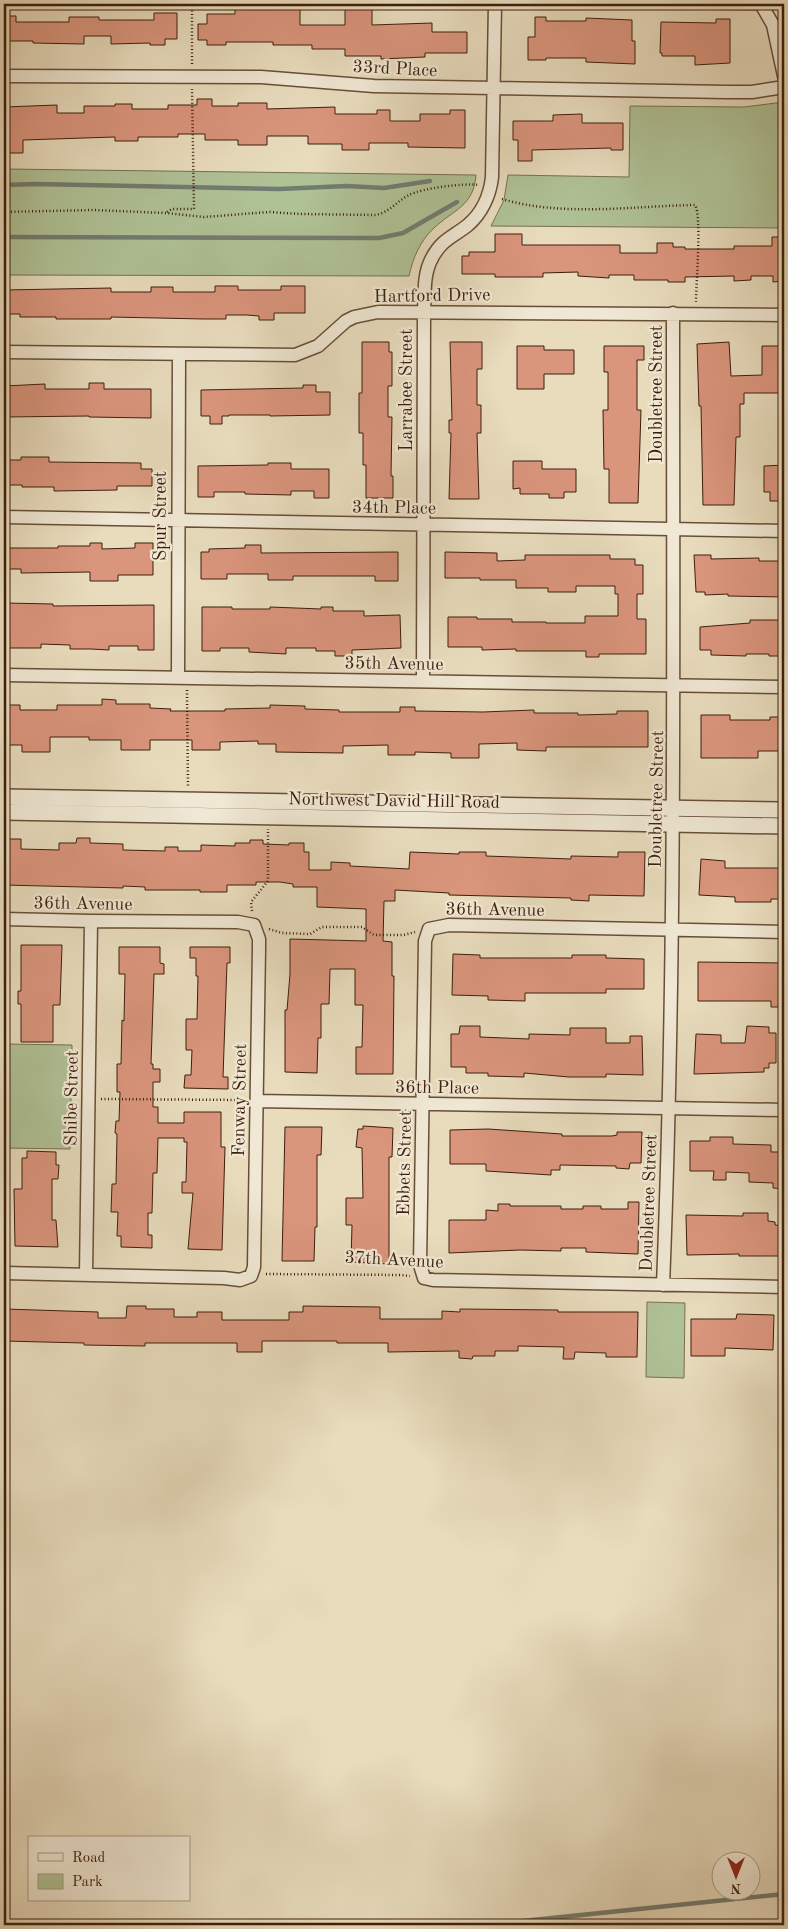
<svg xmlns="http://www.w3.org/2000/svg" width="788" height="1929" viewBox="0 0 788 1929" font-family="'Old Standard TT',serif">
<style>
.green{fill:#afc296;stroke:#767050}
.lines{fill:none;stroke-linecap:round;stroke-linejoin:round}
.stream{stroke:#737c70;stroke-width:4.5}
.building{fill:#da957d;stroke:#3e1e0b}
.service-casing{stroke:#684e38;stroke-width:9}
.minor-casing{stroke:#684e38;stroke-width:15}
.tertiary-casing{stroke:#684e38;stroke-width:18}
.path{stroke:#3e1e0b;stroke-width:2.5;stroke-dasharray:1 2.5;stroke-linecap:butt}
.service{stroke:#f0e8d4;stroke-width:6}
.minor{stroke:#f0e8d4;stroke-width:12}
.tertiary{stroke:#f0e8d4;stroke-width:15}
.labels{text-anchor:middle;stroke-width:4.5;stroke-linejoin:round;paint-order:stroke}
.street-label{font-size:18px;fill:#3e1e0b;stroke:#f0e8d4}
</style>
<rect width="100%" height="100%" fill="#e8dcbd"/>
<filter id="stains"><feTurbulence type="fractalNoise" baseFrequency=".004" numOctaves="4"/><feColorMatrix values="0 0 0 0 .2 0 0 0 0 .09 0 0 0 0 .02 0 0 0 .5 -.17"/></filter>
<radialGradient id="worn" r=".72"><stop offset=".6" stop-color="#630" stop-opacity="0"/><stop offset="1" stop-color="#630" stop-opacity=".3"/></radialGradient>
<path class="green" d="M784,102v126l-293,-2 13,-26 4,-25 121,2 1,-71 114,1z
M4,169l472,6c-2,31 -23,35 -42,53 -14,13 -21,30 -25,48l-405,-1z
M4,1044l68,1 -2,104 -66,-1z
M647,1302l38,1 -1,75 -38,-1z"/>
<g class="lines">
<path class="stream" d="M4,185l32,-1 243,5 68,-3 37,2 46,-7
M4,237l375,1 24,-5 54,-31
M485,1925l299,-31"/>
</g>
<path class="building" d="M235,8h65v17h45v-17h27v17l60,-2v9h35v21h-42v4l-44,2v-3h-36v-7h-33v-4h-39v-3h-47v3h-19v-5h-9v-16h9v-10h28z
M154,13h23v26h-12v6h-15v-2l-39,1v-8h-27v8l-51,-1v-2h-29v-25h12v6h53v-5h30v3h55z
M535,17h11v4h40v-3l46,2v21h3v23l-49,-2v-4h-40v2h-18v-23h7z
M716,19h14v44l-35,2v-9h-33v-3h-2l1,-31 55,1z
M197,99h15v7h26v-3h29v6l68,-2v7h42v-4h13v11h30v-7h30v-4h15v38l-57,-1v-4h-39v7h-27v-6h-34v-8h-41v9h-29v-5h-33v-6h-27v3h-40v4h-23v-4l-92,3v13h-19v-46l53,-2v8h27v-7h31v-2h17v5h36v-4h29z
M582,114v9h41v27h-12v-2l-79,2v11h-14v-21h-5v-19h40v-6z
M495,234h27v11h98v8h37v-10h16v4h12v2h49v-3h38v-9h12v44l-11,1v-6h-22v4l-17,1v-5l-49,1v5h-17v-2h-34v-5h-25v3l-31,-2v-4l-35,1v4h-48v-3h-33v-18h7v-4h26z
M215,286h23v4h43v-4h24v27h-31v7h-15v-4l-12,-1h-21v4h-22l-93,-2v2h-55v-2h-36v-3h-16v-24l107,-2v4h40v-5h22v5h42z
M362,342h27v10h3v34h-4v31h4l-1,59h2v22h-27v-33h-3v-32h-4v-40h3z
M450,342h32v27h-5v36h4v28h-4l2,66h-30l2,-66h-2v-13h3z
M729,342l2,34 31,-1v-29h22v47h-40v11h-4v33h-4l-2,68h-31l-2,-99h-2l-2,-62z
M517,346h27v4h30v24h-30v15h-27z
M604,346h40v14h-7v50h4l-3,93h-29v-34h-5l-1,-59h5v-38h-4z
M89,383h15v6h47v29l-62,-1v-1l-85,1v-31l41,-2v5h44z
M303,385h13v7h14v23l-60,1v-1h-41v1h-7v8h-12v-8h-9v-26l102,-2z
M21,457h28v5l92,1v6h11v17h-35v4l-63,1v-4h-32v-2h-18v-25h17z
M513,461h29v8h34v23h-12v6h-15v-4h-29v-6l-7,1z
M268,463h23v6h38v29h-15v-7h-23v4l-46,-1v-2h-31v5h-16v-31l70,-1z
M784,465v36h-14v-9h-6v-26z
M90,543h12v6l33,-1v-5h18v32h-35v6h-28v-9l-69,1v-4h-17v-21h54v-2h32z
M245,545h16v8l137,-1v29h-23v-5h-82v4h-25v-6h-41v5h-26v-27h8v-3l36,-1z
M445,552l52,1v8l28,-1v-5h85v4h25v6h8v29h-6v25h9v35h-47v3h-13v-6h-70v-2l-34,1v-3h-34v-30h29v2h35v3h34v1h39v-7h33v-22h-3v-8h-39v6h-28v-4h-32v-8h-36v-2h-35z
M694,555h17v4l48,-1v3h25v36l-56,-1v-2l-23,1v-3h-9z
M4,603l49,1v2l101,-1v45h-16v-4h-29v4l-18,-1h-21v-4l-29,-1v4h-37z
M202,607h30v2h38v-2l51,2v-2h12v4h31v5l36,-1 1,33 -49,2v6h-17v-5h-19v-3h-30v6l-37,-2v-4h-29v3h-18z
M750,620h34v36h-15v-2h-23v2l-35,-1v-5h-11v-23l50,-4z
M102,699l14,1v4h34v4l21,1 -1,2h55v-2l45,-1v-3l35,1v3l34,1v2h61v-5h15v4l68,1 51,-2v3h44v2l39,-1v-3h31v36h-102v4l-29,-1v-7l-38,1v14h-28v-5l-36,-1v3h-27v-10l-45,1v7l-67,-1v-8h-18v-3l-38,1v8h-28v-10h-42v10h-29v-10h-32v-3h-39v15h-28v-7h-18v-40h16v5h37v-5h45z
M701,715h29v5h40v-3h14v34h-26v7h-57z
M77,838h13v5l33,1v6l42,1v-4h13v4h23v-6l34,1v-3h15v-3h13v4l26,1v-2h15v9h5v18h22v-8l19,1v3l59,3 1,-17 49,2v-2h27v4l85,3v-3l47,1v-5h27l-1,44 -55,-1v6l-18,-1v-2l-122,-3v-2l-54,-3v11h-11l-1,40 9,1v34h2l-1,98h-37v-27h6l1,-42h-8v-36h-25l-1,35h-8v34h-3l-1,35 -32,-1v-62h2l3,-36v-35l76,2v-32l-49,-2v-20h-24v-3l-13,-2h-24v3h-29v7h-27v-2h-55v-3l-22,-1v2l-119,-3v-44h4v-2h13v10l38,1v-7h17z
M701,859l24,2v7h59v31h-13v3h-36v-5l-36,-2z
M21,945h41l-2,60h-7v37h-32v-38h-3v-13h3z
M119,947h41v16l4,1v10h-10l-3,90h2v5h7v13h-7v25h5v16h26v-11h37v35h4l-3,103 -34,-1 5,-56h-11v-11h4l1,-40h-3v-4h-26l-1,35h-4l-1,40h-4v22h4v13l-31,-1v-11h-4l1,-24h-7l1,-28h4l1,-50 -2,-1 1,-12h3l1,-29h-3v-28h4l1,-44 2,1 1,-47h-6z
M190,947h40v16h-3l-4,114h5v12l-44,-1 1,-13h6l1,-25h-6v-31h11l1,-43h-2v-18h-6z
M453,954l27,1v3h92v-3h34v3l38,1v30h-38v4h-81v8l-37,-1v-4l-36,-1z
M698,962l86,1v44h-13v-6h-73z
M460,1026h20v11l49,2v-5l41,1v-7h36v15h24v-7h12l1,39 -37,-1v3h-37l-45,-4v4l-36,-1v-3h-22v-6h-15v-33h8z
M747,1026l22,1v6h7v30h-7v5h-5v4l-70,2 2,-40 25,1v8h24z
M363,1126l30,2 -1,29h-3v107l-38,-2 1,-37h-6v-27h17l-1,-50 -6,-1 2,-18h5z
M285,1127h37l-1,28h-4v72h-2l-1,34h-32z
M488,1129l74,5v2h50l5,-1v-3h25l-1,31h-11l-1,6 -13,-1v-2l-56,-1v5h-9v5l-65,-4v-7h-36v-34z
M710,1137h23v7l38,1v7h13v37l-11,-1v-5l-24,-1v-9l-23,-1v8h-13l1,-9h-24v-30h20z
M27,1151l29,1v13h3l-1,14h-6v41h4l2,27 -43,-1 -1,-57h8v-31h5z
M628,1202h11l-1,52 -52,-2v-4h-25v3l-41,-1 -71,3v-33h37v-10l12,1v-7h12v2h51v3h22v-3h18v3h27z
M743,1213h25v8l7,1v3l9,1 -1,30h-44v-2l-52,1 -1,-40 57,1z
M127,1306h19v3h28v8h23v-5h25v8h67v-8h14v-6l77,1v12h62v-8l18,1v-3l98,1v2h80l-1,45h-31v-4l-31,-1 -1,7h-11l1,-12 -46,-1v5h-23v5h-22l-1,3 -13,-1v-7l-71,1v-9h-51v-2h-75v11h-25v-9h-92v3l-61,-1v-2l-80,-2v-32l94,3v6h28z
M737,1314l37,1 -1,35 -48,-2v8h-34v-37h45z"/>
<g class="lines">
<defs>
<path id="service" d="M563,4l199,2"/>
<path id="minor" d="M761,4l12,21 11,51
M4,76l257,1 113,9 353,6h25l32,-5
M4,352l291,3 23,-9 28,-25 8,-4 24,-5 406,3
M4,517l780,14
M4,675l780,12
M178,677l1,-323
M423,681l1,-370c1,-17 -1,-37 8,-53 10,-19 21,-21 36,-33 14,-12 22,-30 24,-48l3,-173
M4,919l87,2 147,1 16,3 5,14v9l-5,319 -3,9 -11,4 -16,-2 -220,-5
M784,932l-335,-7 -20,4 -4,12 -5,324 4,13 9,2 351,7
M257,1101l527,9
M86,1275l5,-354
M663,1285c13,-324 10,-648 10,-972"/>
<path id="tertiary" d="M4,797l780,13
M4,812l780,14"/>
</defs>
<use href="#service" class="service-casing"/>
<use href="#minor" class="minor-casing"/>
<use href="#tertiary" class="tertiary-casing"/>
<path class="path" d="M192,64v-60
M502,199c59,18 131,7 193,6 7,11 1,79 1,97
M4,212l89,-2 73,3 38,4 65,-5 31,2 75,1c14,-2 22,-14 34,-20 13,-7 55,-12 70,-10
M167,212l5,-3h22l-2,-120
M187,690l1,97
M252,911l-1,-9 17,-21v-52
M269,929l13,4 28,1 12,-7h40l12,8h30l11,-3
M101,1099l142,1
M266,1274l134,1 10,1"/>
<use href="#service" class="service"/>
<use href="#minor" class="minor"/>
<use href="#tertiary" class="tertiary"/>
</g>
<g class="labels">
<g class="street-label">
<text transform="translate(395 68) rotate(3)" y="6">33rd Place</text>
<text transform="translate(432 295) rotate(-1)" y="6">Hartford Drive</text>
<text transform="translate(406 390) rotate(-90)" y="6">Larrabee Street</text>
<text transform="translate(656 394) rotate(-90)" y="6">Doubletree Street</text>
<text transform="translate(394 507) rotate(1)" y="6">34th Place</text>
<text transform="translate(160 516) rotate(-90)" y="6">Spur Street</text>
<text transform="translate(394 663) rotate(1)" y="6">35th Avenue</text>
<text transform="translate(656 799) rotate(-89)" y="6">Doubletree Street</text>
<text transform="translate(394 800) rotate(1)" y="6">Northwest David Hill Road</text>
<text transform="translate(83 903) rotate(1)" y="6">36th Avenue</text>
<text transform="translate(495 909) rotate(1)" y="6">36th Avenue</text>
<text transform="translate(437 1087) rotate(1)" y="6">36th Place</text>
<text transform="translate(71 1098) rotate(-89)" y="6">Shibe Street</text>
<text transform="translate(239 1100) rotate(-89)" y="6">Fenway Street</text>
<text transform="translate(404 1163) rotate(-89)" y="6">Ebbets Street</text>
<text transform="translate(648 1203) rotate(-88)" y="6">Doubletree Street</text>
<text transform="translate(394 1259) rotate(3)" y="6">37th Avenue</text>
</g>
</g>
<rect width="788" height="1929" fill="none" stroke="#e8dcbd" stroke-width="20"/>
<rect x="5" y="5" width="778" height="1919" fill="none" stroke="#3e1e0b" stroke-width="2.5"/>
<rect x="10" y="10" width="768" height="1909" fill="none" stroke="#3e1e0b"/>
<rect x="28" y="1836" width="162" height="65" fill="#f0e8d4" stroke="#a99784"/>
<rect x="38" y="1853" width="25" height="8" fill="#f0e8d4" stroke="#a99784"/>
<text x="72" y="1862" font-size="15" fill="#3e1e0b">Road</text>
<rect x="38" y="1874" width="25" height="15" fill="#afc296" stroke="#a99784"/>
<text x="72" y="1886" font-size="15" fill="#3e1e0b">Park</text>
<g transform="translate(736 1876) rotate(180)"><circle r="24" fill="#f0e8d4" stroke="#a99784"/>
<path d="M0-4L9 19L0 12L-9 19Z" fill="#8f2418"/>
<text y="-8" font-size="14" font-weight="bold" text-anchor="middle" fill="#3e1e0b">N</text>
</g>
<rect width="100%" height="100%" filter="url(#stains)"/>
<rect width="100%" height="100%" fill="url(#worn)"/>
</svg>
